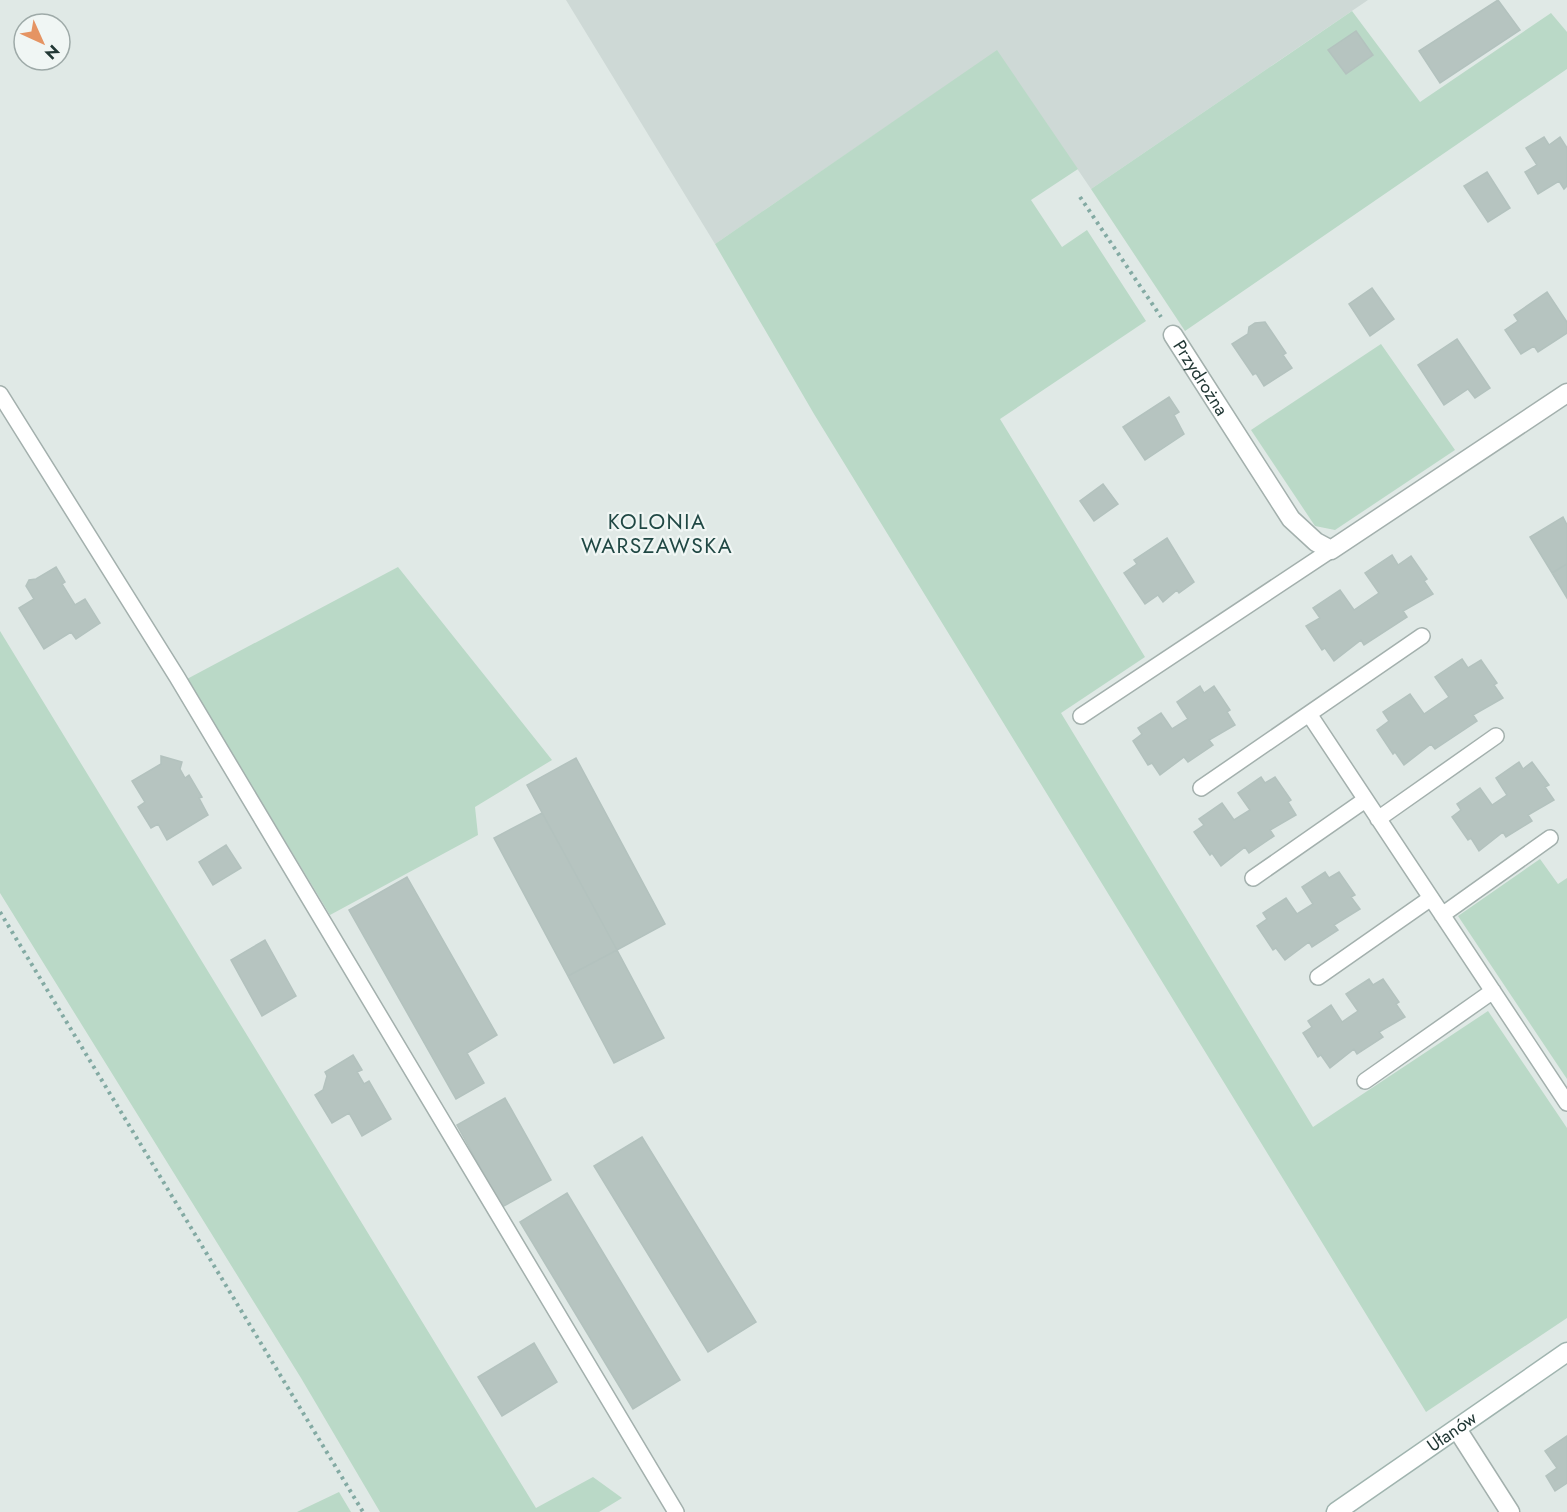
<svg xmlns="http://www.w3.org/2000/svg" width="1567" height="1512" viewBox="0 0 1567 1512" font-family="Jost,sans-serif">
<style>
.built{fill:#ced9d6}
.green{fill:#bad9c7}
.building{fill:#b6c4c0;stroke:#b3c2be;stroke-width:1.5}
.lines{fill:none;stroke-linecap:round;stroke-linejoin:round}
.lane-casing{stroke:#a3b0ad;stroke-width:18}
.street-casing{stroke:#a3b0ad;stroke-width:21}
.secondary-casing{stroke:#a0b4af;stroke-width:21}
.path{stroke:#83aaa3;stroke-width:4;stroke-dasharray:3 4.5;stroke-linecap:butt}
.lane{stroke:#fff;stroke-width:15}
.street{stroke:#fff;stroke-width:18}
.secondary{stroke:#fff;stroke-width:18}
.labels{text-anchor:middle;stroke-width:4.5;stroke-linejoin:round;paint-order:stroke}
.street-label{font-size:18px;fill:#223835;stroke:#f0f6f4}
.quarter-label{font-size:21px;letter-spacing:1.5px;fill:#204844;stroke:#f0f6f4}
</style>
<rect width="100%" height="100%" fill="#e0e9e6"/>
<path class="built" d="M566,0h802l-277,189 -94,-138 -282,193z"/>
<path class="green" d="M1352,11l68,91 131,-89 16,19v37l-382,262 -94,-142z
M997,50l81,119 -47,31 31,47 25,-17 59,91 -146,98 145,238 -84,56 252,414 175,-116 79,117v190l-141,94 -612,-998 -99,-170z
M1381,344l74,106 -120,80 -20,-4 -64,-96z
M398,567l154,193 -77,47 3,28 -148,80 -143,-236z
M0,631l536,877 57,-31 29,21 -23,14h-219l-79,-134 -301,-485z
M1540,859l18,25 9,-6v201l-109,-163z
M339,1492l12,20h-54z"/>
<path class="building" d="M1498,0l22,30 -80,53 -21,-32z
M1356,31l17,24 -27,19 -18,-24z
M1544,137l5,8 11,-8 7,11v38l-3,3 -5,-8 -21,13 -13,-22 12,-7 -11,-17z
M1487,172l23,36 -22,14 -24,-36z
M1372,288l22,31 -24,17 -21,-32z
M1547,292l20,30v11l-29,19 -4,-6 -13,8 -16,-24 13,-9 -4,-6z
M1265,322l21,31 -3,2 9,13 -28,18 -8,-13 -3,2 -21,-31 16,-10 1,-7 6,-4z
M1457,339l33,49 -15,10 -7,-9 -24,16 -26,-40z
M1169,397l10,15 -5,3 10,19 -39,26 -22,-33z
M1103,484l15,20 -24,17 -14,-20z
M1563,517l4,8v39l-15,9 -22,-36z
M1167,538l27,44 -15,11 -2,-3 -14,12 -5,-7 -13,9 -21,-31 13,-9 -3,-4z
M1392,555l6,10 13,-9 16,23 -3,2 9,13 -30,17 4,6 -43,28 -3,-5 -27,21 -9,-13 -3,2 -16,-24 14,-8 -7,-10 27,-18 14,20 25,-17 -14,-20z
M1567,564v34l-15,-25z
M56,567l9,15 -3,2 13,21 10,-6 15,24 -24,16 -5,-7 -27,17 -25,-41 15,-9 -8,-13 3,-6 7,-1z
M1462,659l6,9 13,-8 16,23 -3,2 9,13 -30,17 4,6 -42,28 -4,-5 -27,21 -9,-13 -2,2 -16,-24 12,-9 -6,-9 27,-18 14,20 25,-17 -14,-20z
M1200,686l4,7 10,-7 16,24 -3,2 8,13 -26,15 4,5 -25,17 -4,-5 -24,18 -8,-12 -4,2 -15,-24 9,-7 -4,-6 23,-15 11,16 16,-10 -11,-17z
M161,756l21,6 -2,7 5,9 4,-3 13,22 -3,1 9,17 -41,25 -9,-16 -7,4 -13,-21 7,-5 -13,-21 29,-17z
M576,758l89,166 -48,26 -90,-165z
M1519,762l4,7 9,-7 17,23 -4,2 9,13 -26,15 4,6 -26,16 -3,-5 -24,19 -8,-13 -3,2 -16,-23 9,-7 -4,-6 23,-16 12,17 15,-10 -11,-17z
M1261,777l4,6 10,-6 16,23 -3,2 8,13 -26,15 4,6 -25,17 -4,-6 -24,19 -9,-13 -2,2 -16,-23 10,-7 -5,-6 23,-16 12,17 16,-10 -12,-17z
M542,813l75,137 -49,26 -74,-138z
M226,845l15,23 -28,17 -14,-23z
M1325,872l4,6 10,-6 16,23 -4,2 9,12 -26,16 4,5 -26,17 -3,-5 -24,18 -9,-12 -3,2 -16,-24 10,-7 -4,-6 23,-15 11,16 16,-10 -11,-17z
M407,877l90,158 -30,18 17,30 -28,16 -107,-189z
M265,940l31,56 -34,20 -31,-56z
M617,950l47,88 -50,25 -46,-87z
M1369,979l4,6 10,-6 16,23 -3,2 9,13 -26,15 4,5 -26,17 -3,-5 -24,19 -9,-13 -3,2 -15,-24 9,-6 -4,-6 23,-16 11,17 16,-11 -12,-17z
M353,1055l9,15 -5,2 7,12 5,-3 22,38 -29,17 -13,-23 -17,10 -17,-28 8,-5 4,-14 -2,-4z
M505,1098l46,82 -49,27 -45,-82z
M642,1137l114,185 -48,30 -114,-186z
M567,1193l113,187 -47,29 -113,-187z
M534,1343l23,39 -55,34 -24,-39z
M1567,1436v47l-12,8 -9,-15 11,-8 -12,-17z"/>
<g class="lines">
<defs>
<path id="lane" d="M0,394l177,283 499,835
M1309,714l258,389
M1081,716l250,-166
M1201,788l221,-152
M1378,819l118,-83
M1253,878l112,-78
M1442,915l108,-77
M1318,977l113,-79
M1365,1081l128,-90"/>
<g id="street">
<path id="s1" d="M1173,335l118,184 25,23 15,8 236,-157"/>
<path d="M1457,1429l53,83"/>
</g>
<g id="secondary">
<path id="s2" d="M1336,1512l231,-160"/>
</g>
</defs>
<use href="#lane" class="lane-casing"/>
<use href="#street" class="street-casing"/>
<use href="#secondary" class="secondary-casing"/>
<path class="path" d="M1080,197l81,120
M0,912l363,600"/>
<use href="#lane" class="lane"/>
<use href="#street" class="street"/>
<use href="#secondary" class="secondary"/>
</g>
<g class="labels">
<g class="street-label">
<text dy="6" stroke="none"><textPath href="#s1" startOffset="51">Przydrożna</textPath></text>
<text dy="6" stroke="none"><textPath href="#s2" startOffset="141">Ułanów</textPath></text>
</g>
<g class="quarter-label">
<text x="657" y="529">KOLONIA<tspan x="657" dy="24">WARSZAWSKA</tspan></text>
</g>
</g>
<g transform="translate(42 42) rotate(135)"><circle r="28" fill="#f0f6f4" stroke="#9eaaa8" stroke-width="1.5"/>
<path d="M0-4.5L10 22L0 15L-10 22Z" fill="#e59463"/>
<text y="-9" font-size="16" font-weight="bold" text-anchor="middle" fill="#223835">N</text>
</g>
</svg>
